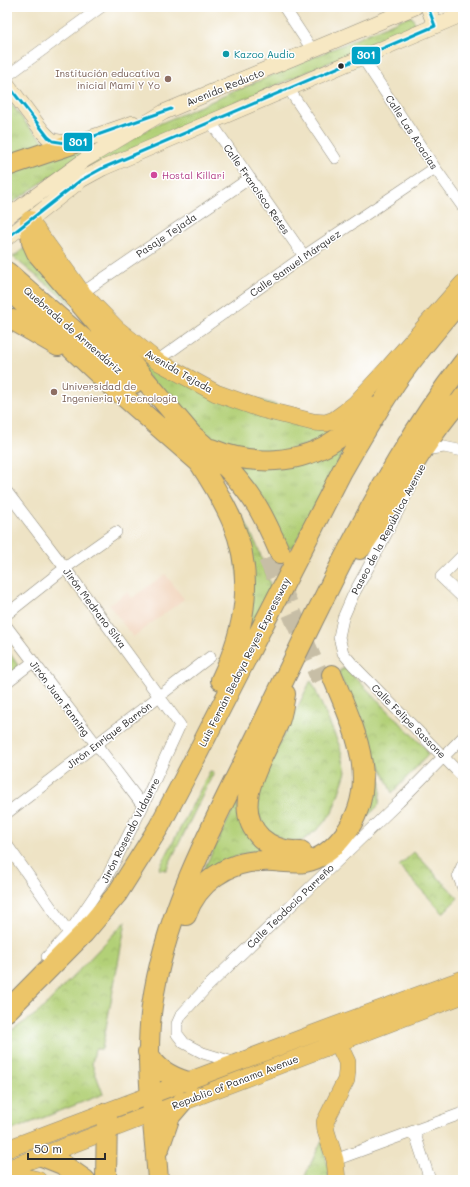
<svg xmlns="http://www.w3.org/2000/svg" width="470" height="1187" viewBox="0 0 470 1187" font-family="Mali,sans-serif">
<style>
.built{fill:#f2d5bd}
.grass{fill:url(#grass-tufts);stroke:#6e7e51}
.park{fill:url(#park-crowns);stroke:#6e7e51}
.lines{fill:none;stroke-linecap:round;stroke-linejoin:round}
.highway-tunnel{stroke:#c7bea6;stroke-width:20;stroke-dasharray:20 10;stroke-linecap:butt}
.street-casing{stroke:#8c8778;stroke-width:12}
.secondary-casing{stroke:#8c8778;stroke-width:16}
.primary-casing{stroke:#8c8778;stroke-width:18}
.highway-casing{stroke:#8c8778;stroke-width:22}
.street{stroke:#fff;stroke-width:11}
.secondary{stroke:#f7e8c3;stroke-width:15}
.primary{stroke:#ecc569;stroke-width:17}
.highway{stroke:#ecc569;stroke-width:20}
.bus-1-casing{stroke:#fff;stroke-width:6}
.bus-1{stroke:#02a3c6;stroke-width:3}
.culture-dot{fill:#0f9aa8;stroke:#fff;stroke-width:1.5}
.bus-dot{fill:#2b2b2b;stroke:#fff;stroke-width:1.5}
.education-dot{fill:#8d6e63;stroke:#fff;stroke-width:1.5}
.hotel-dot{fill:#d1479c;stroke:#fff;stroke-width:1.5}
.labels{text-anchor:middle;stroke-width:3;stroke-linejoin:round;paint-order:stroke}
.culture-label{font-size:10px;fill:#0d838f;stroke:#fff;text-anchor:start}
.education-label{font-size:10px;fill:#785e54;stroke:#fff;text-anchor:end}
.street-label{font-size:10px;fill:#2b2b2b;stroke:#fff}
.hotel-label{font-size:10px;fill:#b23c85;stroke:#fff;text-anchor:start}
.line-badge{stroke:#fff;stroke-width:1.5}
.badge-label{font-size:11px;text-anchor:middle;font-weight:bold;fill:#fff}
</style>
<defs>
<pattern id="grass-tufts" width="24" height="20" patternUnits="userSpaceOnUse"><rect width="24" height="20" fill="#b2d077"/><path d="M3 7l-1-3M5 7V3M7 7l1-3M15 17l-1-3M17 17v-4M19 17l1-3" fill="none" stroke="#99b367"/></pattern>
<pattern id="park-crowns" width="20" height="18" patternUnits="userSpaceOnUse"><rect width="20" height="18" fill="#b2d077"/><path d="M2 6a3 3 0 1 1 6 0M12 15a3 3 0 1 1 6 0" fill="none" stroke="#99b367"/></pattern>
</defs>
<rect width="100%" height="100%" fill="#fff"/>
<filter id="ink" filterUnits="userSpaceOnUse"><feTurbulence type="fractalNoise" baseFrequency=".025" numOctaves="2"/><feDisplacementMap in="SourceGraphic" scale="8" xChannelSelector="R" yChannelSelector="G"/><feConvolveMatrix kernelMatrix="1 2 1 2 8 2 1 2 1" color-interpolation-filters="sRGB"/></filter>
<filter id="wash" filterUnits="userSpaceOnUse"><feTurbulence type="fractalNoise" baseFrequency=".012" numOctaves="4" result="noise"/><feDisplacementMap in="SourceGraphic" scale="16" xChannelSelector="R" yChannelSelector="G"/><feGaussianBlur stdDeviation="0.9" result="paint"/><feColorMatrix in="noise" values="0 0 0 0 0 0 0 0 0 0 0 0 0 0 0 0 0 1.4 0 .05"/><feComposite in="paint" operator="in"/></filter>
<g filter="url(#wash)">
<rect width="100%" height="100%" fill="#eee3c5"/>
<path class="built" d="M165,574l19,25 -51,38 -24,-32 18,-13 5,6z"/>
<path class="grass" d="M407,17h5l3,6 -4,4 -194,84 -129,58 -2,-3 66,-39z
M7,98l21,28 18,17 -39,14 1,-25 -1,-3z
M104,139l-5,5 -92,62v-25l2,-10z
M26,247l52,63 -65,-53z
M118,345l44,25 180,55 -18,15 -54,15 -60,-12z
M352,436l-59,111 -8,1 -64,-91 23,5z
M221,487l23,32 14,29 13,39 -7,20 -24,42 7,-29z
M368,762l13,21 -2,22 -26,26z
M210,771l4,1 -48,98 -7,-1z"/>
<path class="park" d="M7,649l10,15 1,3 -11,10z
M346,668l79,80 3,7 -36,38 -53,-119 1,-4z
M311,680l29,67 6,25 -14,41 -13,15 -17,13h-17l-19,-12 -12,-23 9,-29z
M237,802l4,17 28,32 -20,1 -16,6 -33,19z
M414,852l44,46 -15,15 -44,-47z
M126,921l-24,128h-7l-3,15 11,30 -96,38v-98l32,-22z
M322,1140l6,28 1,12h-26z"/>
</g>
<g filter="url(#ink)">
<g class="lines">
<path class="highway-tunnel" d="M268,558l53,122"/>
<defs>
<path id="street" d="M284,7l29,44
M362,57l73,111 28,39
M7,76l94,-69
M288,88l47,70
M210,121l94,135
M82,293l168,-115
M157,361l147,-105 131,-88
M431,449l13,-2 19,4
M414,480l-35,68 -26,47 -10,23 -4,19 4,16 11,13 109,111
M7,492l58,76 115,157 -37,81 -36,71 -38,56 -22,24
M463,555l-22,22 22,21
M7,614l58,-46 51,-36
M7,627l136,179
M7,682l26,-20
M7,813l203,-156
M7,845l62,88
M463,864l-5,11 5,13
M236,1063l-33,-10 -19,-10 -7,-9v-10l4,-9 25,-27 91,-88 102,-98 64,-65
M414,1131l16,49
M335,1160l128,-47"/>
<path id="secondary" d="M428,7l7,19
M7,84l36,48 5,5 5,4 19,3 61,-21
M7,217l79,-58 78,-47 251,-105
M7,238l74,-58 22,-12 360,-154"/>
<path id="primary" d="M30,221l52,72 35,36 40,32 59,32 45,16 52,13 13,1 8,-3 11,-8 10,-8 35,-38 73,-83
M456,405l7,-10
M327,1037l10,5 3,5 7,15v9l-1,9 -21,42 1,9 9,29 2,20
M7,1149l327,-123 129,-47
M7,1169l456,-174
M7,1173l31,7"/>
<path id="highway" d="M7,166l65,-22
M30,221l2,21 5,11 155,182c25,21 48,44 65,71 9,15 16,31 23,47
M7,272l127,111
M7,288l97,91 105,92
M7,319l6,1 45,26
M211,449c41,17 89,16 126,-10 13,-9 22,-21 33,-32
M199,462c12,19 24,38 33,59 23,54 14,107 -11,159
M360,549c34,-47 58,-100 96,-144
M285,694c-2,11 -3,21 -7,30 -14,33 -50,82 -17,114 11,10 26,14 40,13
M186,915c11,-32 42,-54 76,-54 14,-1 29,3 43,1 16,-3 29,-14 39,-27 39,-51 9,-109 -12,-160
M7,1011l77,-78 33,-39 42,-67 33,-63 150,-293c17,-30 35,-60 54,-89 20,-29 44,-57 67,-84
M148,1052c7,17 23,25 40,30
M159,1148l11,-32 12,-14
M42,1156l20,8 23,16
M106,1180l1,-67
M158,1180c-4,-58 -14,-117 -6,-174 14,-102 67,-192 111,-283 26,-54 52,-108 79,-161 36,-70 73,-137 121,-199"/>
</defs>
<use href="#street" class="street-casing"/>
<use href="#secondary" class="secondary-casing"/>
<use href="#primary" class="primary-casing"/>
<use href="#highway" class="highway-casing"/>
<use href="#street" class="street"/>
<use href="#secondary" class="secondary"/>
<use href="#primary" class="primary"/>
<use href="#highway" class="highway"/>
<defs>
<path id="bus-1" d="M7,84l41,53 5,4 19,3 99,-35
M7,238l74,-58 22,-12 332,-142 -7,-19"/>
</defs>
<use href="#bus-1" class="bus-1-casing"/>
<use href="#bus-1" class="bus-1"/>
</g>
</g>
<circle class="culture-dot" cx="226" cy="54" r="4"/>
<circle class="bus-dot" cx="341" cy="66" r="3.5"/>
<g class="education-dot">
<circle cx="168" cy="79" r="4"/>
<circle cx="54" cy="392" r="4"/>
</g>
<circle class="hotel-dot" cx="154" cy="175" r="4"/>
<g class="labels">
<g class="culture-label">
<text x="234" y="58">Kazoo Audio</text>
</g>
<g class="education-label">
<text x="160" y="77">Institución educativa<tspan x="160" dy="12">inicial Mami Y Yo</tspan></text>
<text x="62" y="390" text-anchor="start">Universidad de<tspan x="62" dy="12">Ingenieria y Tecnologia</tspan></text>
</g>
<g class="street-label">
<text transform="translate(225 87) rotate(-22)" y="4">Avenida Reducto</text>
<text transform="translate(412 132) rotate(57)" y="4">Calle Las Acacias</text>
<text transform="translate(257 189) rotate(55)" y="4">Calle Francisco Retes</text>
<text transform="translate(166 235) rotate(-34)" y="4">Pasaje Tejada</text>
<text transform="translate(295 263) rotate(-35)" y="4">Calle Samuel Márquez</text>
<text transform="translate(73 330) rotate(41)" y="4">Quebrada de Armendáriz</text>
<text transform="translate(179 371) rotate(30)" y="4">Avenida Tejada</text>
<text transform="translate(388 529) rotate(-62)" y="4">Paseo de la República Avenue</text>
<text transform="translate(95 608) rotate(53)" y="4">Jirón Medrano Silva</text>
<text transform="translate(244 662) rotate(-63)" y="4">Luis Fernán Bedoya Reyes Expressway</text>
<text transform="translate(60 698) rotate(53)" y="4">Jirón Juan Fanning</text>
<text transform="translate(409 721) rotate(45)" y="4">Calle Felipe Sassone</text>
<text transform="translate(109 735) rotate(-37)" y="4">Jirón Enrique Barrón</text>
<text transform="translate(130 830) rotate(-63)" y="4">Jirón Rosendo Vidaurre</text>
<text transform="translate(290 906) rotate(-44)" y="4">Calle Teodocio Parreño</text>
<text transform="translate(235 1082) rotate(-21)" y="4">Republic of Panama Avenue</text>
</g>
<g class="hotel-label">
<text x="162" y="179">Hostal Killari</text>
</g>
</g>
<g class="line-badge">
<rect x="351" y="46" width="30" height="19" rx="4" fill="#02a3c6"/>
<rect x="63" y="132" width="30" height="20" rx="4" fill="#02a3c6"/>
</g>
<g class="badge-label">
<text x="366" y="59">301</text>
<text x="78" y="146">301</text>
</g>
<rect width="470" height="1187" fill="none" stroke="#fff" stroke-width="24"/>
<path d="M28 1153v6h77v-6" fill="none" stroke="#2b2b2b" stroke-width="2"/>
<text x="34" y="1153" font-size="12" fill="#2b2b2b" stroke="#ffffff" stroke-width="3" paint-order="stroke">50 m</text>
</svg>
